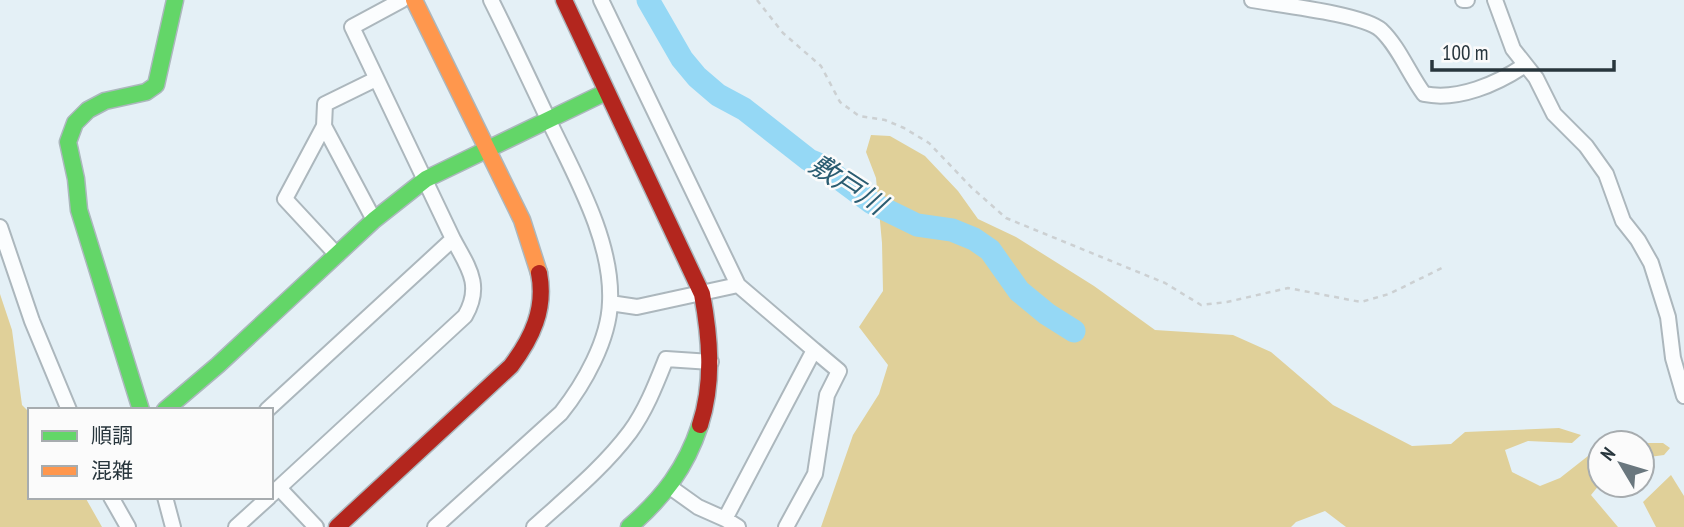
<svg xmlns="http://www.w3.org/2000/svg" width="1684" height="527" viewBox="0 0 1684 527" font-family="'PT Sans Narrow','Noto Sans JP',sans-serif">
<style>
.forest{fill:#e0d099}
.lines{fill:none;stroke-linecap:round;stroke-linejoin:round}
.river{stroke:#95d8f5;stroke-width:23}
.street-casing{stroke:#acb7bd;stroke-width:18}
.fast-casing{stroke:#acb7bd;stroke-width:19}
.slow-casing{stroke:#acb7bd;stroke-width:19}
.jam-casing{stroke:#acb7bd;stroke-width:19}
.path{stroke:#ccd0d2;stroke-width:2.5;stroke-dasharray:5 5;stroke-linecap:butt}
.street{stroke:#fbfdfe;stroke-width:14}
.fast{stroke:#63d668;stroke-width:16}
.slow{stroke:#ff974d;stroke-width:16}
.jam{stroke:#b3261e;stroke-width:16}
.labels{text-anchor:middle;stroke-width:5;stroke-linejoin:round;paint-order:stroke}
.water-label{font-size:28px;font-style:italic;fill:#2b5d72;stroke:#fbfbfb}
</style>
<rect width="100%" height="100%" fill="#e4f0f6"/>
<path class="forest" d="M871,135l19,1 35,20 33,35 20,28 38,18 78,49 61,44 78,5 38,17 62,53 79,41 39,-2 14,-12 94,-4 22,7 -9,8 -44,-2 -23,9 7,22 28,14 20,-8 28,-22 12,-3v31l-9,11 27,32h-272l-21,-16 -29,11 -5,5h-470l32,-92 26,-41 9,-29 -29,-38 24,-36 -1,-48 -6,-65 -10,-26z
M0,294l12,36 10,75 8,8v84h55l17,30h-102z
M1638,443h25l7,5 -6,7 -22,3v-15z
M1671,475l13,21v31h-28l-13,-25z"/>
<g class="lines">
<path class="river" d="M648,0l34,59 15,18 21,18 26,14 65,51 12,5 51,38 45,22 35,5 22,9 16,11 29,41 28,23 27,17"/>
<defs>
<path id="street" d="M601,0l137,285
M1252,0c28,5 111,14 129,30 18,17 28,44 43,64 34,7 73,-10 101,-29
M1463,0h4
M1495,0l18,49 23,29 18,36 32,32 20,28 17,47 15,19 13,23 17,54 5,41 11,38
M324,126l50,94
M0,227l32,94 37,89
M337,255l-52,-56 39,-73 1,-22 51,-25
M610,303l27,4 101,-22 76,65 -89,169 -27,-12 -28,-20
M267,410l186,-171 -101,-212 50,-27
M279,488l37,39
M271,495l194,-179c18,-31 3,-49 -12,-77
M111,497l17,30
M165,497l8,30
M725,519l13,8
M236,527l33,-30
M435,527l126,-114c23,-29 48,-73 49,-111 3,-61 -36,-128 -61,-181 -19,-40 -38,-81 -58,-121
M534,527c33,-30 69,-59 96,-95 16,-22 26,-48 36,-73l45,3
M786,527l29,-53 12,-79 12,-24 -25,-21"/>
<path id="fast" d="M141,410l-62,-200 -3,-31 -8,-37 7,-19 13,-13 17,-9 41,-9 10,-7 19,-85
M165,410l53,-45 156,-145 52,-41 180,-87
M629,527c34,-29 57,-59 71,-102"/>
<path id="slow" d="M414,0l108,220 17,53"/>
<path id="jam" d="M564,0l138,294c8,43 12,88 -2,131
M337,527l174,-161c21,-28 35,-57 28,-93"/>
</defs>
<use href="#street" class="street-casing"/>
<use href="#fast" class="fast-casing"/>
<use href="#slow" class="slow-casing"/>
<use href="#jam" class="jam-casing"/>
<path class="path" d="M757,0l26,33 38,33 19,36 19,14 26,4 19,8 25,15 42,44 35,31 159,65 36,22 26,-3 61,-14 73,14 28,-8 55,-27"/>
<use href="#street" class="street"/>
<use href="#fast" class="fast"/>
<use href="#slow" class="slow"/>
<use href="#jam" class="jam"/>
</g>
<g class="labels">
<g class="water-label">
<text transform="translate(848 184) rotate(33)" y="10">敷戸川</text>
</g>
</g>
<rect x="28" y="408" width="245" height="91" fill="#fbfbfb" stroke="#a7acaf" stroke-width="2"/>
<rect x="42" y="431" width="35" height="10" fill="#63d668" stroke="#a7acaf" stroke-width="2"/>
<text x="91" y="443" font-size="21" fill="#28363d">順調</text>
<rect x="42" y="466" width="35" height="10" fill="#ff974d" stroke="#a7acaf" stroke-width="2"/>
<text x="91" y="478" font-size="21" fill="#28363d">混雑</text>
<g transform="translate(1621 464) rotate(308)"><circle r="33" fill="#fbfbfb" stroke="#a7acaf" stroke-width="2"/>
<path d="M0-5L12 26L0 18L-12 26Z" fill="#6a777e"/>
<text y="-10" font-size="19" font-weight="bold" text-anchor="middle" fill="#28363d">N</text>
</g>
<path d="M1432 60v10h182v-10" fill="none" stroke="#28363d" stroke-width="3.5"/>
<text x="1442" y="60" font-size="21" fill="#28363d" stroke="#fbfbfb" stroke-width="5" paint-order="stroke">100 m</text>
</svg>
